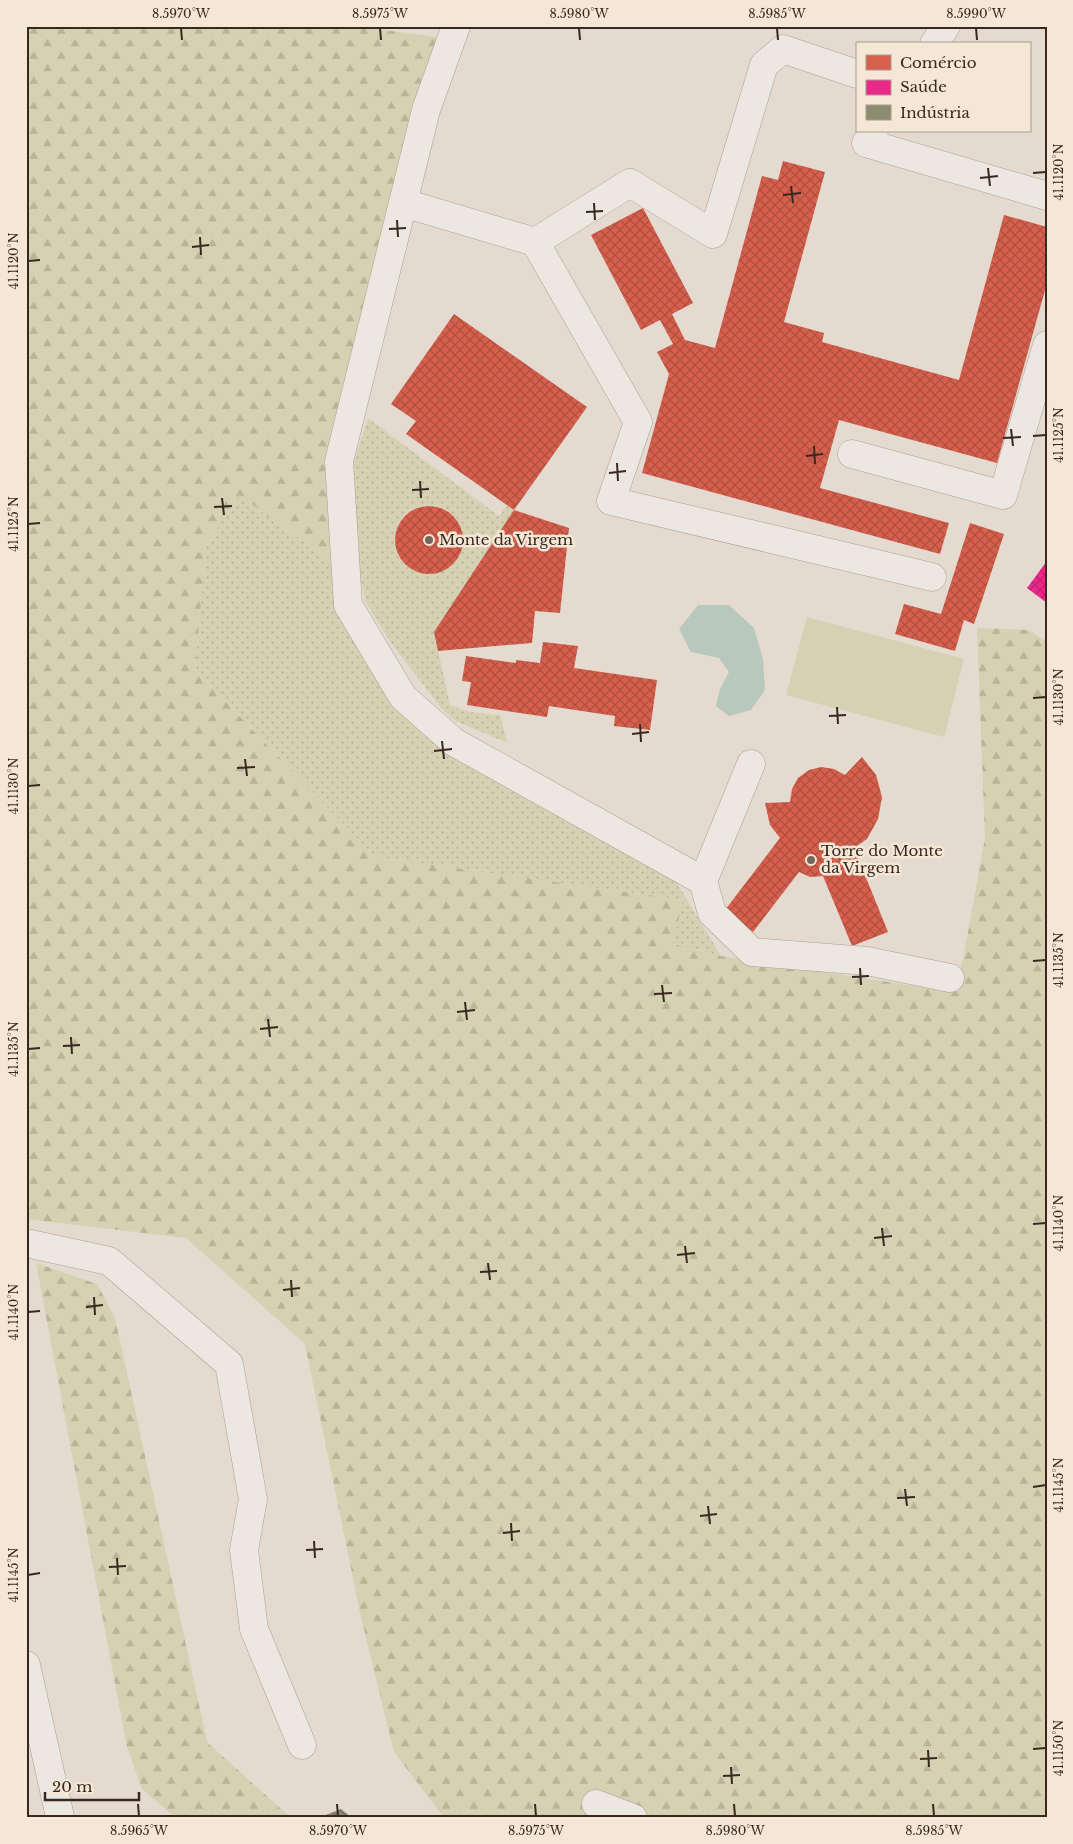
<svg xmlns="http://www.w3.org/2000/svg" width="1073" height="1844" viewBox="0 0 1073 1844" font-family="'Libre Baskerville',serif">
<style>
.grass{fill:url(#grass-dots);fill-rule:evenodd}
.forest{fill:url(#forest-firs)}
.park{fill:#d6d1b2}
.water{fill:#b9c8bd}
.shops{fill:url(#shops-cross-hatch)}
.health{fill:url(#health-cross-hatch)}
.industry{fill:url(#industry-cross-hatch)}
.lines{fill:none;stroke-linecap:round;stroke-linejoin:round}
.minor-casing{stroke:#aaa097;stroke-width:29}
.minor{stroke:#ece7e0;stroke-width:28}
.ticks{fill:none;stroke:#392820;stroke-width:2}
.poi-dot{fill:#75665d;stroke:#f5e7d6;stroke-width:2}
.labels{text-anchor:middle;stroke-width:5;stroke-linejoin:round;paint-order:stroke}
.poi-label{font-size:15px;fill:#392820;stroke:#f5e7d6;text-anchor:start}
.neatline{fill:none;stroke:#392820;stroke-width:2}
.ticks-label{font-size:12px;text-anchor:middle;fill:#392820}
</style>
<defs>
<pattern id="grass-dots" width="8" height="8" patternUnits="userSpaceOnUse" patternTransform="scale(1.25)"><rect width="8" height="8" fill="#d6d1b2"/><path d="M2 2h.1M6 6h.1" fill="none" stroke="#b8b399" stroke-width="1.8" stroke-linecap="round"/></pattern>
<pattern id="forest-firs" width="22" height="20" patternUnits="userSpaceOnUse" patternTransform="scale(1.25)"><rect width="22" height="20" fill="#d6d1b2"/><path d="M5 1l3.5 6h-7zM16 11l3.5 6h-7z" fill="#b8b399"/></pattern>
<pattern id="shops-cross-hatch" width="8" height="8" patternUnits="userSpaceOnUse" patternTransform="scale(1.25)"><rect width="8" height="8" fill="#d6604d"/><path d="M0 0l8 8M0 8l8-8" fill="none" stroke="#af4f40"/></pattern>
<pattern id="health-cross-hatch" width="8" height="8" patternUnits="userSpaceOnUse" patternTransform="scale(1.25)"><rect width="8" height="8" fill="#e7298a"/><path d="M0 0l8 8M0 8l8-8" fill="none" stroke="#bc2370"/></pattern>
<pattern id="industry-cross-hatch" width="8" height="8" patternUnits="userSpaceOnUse" patternTransform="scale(1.25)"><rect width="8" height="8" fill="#8c8c6e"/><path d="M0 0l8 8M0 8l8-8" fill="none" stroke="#73725a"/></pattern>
</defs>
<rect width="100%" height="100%" fill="#e4dacf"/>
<path class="grass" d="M368,418l131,98 9,-11 6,5 -80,122 16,73 19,7 31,3 7,28 -53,-23 -12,-11 -51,-66 -26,-42 -3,-18 -9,-6 -6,-94zM420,506c5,0 11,-1 16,0 18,4 29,23 26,41 -5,23 -35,35 -54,20 -17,-12 -17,-41 -1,-54 3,-3 9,-5 13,-7z
M239,495l94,68 1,37 13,31 55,75 267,164 52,86 -48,-12 9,-44 -307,-43 -180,-187 11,-125z"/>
<path class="forest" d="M26,26h326l86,11 -32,103 -73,423 -94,-68 -33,50 -11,125 180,187 308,43 -10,44 48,12 232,36 10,-32 22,-122 -8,-210 52,2 18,12v1176h-594l-11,-3 -48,-63 -33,-135 -56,-273 -119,-106 -160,-19z
M36,1263l61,21 18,34 92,424 84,76h-115l-34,-29 -15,-42z"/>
<path class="park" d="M807,617l157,42 -20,78 -158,-42z"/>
<path class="water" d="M698,605h31l25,23 9,31 2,31 -14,20 -22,6 -13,-10 4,-17 9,-17 -10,-14 -28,-6 -12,-23z"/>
<path class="shops" d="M783,161l42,11 -41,150 40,11 -2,9 137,38 45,-165 43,12v56l-50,180 -158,-43 -19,68 129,35 -9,31 -298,-81 27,-99 -12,-22 16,-8 -13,-24 -19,10 -50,-95 52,-27 50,95 -21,11 13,26 30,8 47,-172 16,4z
M454,314l133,93 -73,103 -108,-76 10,-13 -25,-17z
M395 540a34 34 0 1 1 68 0a34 34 0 1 1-68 0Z
M514,510l55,18 -9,85 -25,-2 -3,32 -94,8 -4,-19z
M970,523l34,11 -30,90 -10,-4 -9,31 -60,-17 9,-30 37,10z
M543,642l35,4 -4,22 83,12 -7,50 -36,-4 1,-10 -66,-10 -2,11 -80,-12 4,-23 -9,-1 4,-25 50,7v-3l24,3z
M862,757l14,18 6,22 -4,22 -11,20 -13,9 34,84 -36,14 -29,-70 -13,1 -11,-5 -46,60 -28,-22 55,-72 -10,-13 -5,-22 25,-1 2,-13 6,-11 11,-8 12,-3 13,2 11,6z"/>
<path class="health" d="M1047,561v42l-20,-15z"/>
<path class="industry" d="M341,1809l11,9h-29v-2z"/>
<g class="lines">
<defs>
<path id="minor" d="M456,26l-30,84 -87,351 9,144 55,92 51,45 249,139 48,-117
M934,44l12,-18
M857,74l-74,-25 -19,16 -51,169 -83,-51 -95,59 103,180 -27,79 321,76
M874,131l-8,12 181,53
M404,203l131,39
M852,454l151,41 44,-150
M703,881l9,32 40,39 115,9 83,17
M26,1243l83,18 120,103 24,135 -9,51 10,79 48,116
M26,1665l34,152
M596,1804l37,14"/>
</defs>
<use href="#minor" class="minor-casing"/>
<use href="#minor" class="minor"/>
</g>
<path class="ticks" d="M181,28l1,12M380,28l1,12M579,28l1,12M777,28l1,12M976,28l1,12M988,168l2,18M1033,173l13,-1M980,178l18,-2M791,186l2,17M783,195l18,-2M594,203l1,17M586,212l17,-1M397,220l1,17M389,229l17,-1M200,237l1,18M192,247l17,-2M28,261l12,-1M1011,429l2,17M1033,436l13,-1M1003,438l18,-1M814,446l1,18M806,456l17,-2M617,463l1,18M609,473l17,-2M420,481l1,17M412,490l17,-1M222,498l2,17M214,507l18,-1M28,524l12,-1M1033,698l13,-1M837,707l1,17M829,716l17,-1M640,724l1,18M632,734l17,-2M442,741l2,18M434,751l18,-2M245,759l2,17M237,768l18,-1M28,786l12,-1M1033,961l13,-1M860,968l1,17M852,977l17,-1M662,985l2,17M654,994l18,-1M465,1002l2,18M457,1012l18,-2M268,1019l2,18M260,1029l18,-2M71,1037l1,17M63,1046l17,-1M28,1049l12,-1M1033,1224l13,-1M882,1228l2,18M874,1238l18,-2M685,1246l2,17M677,1255l18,-2M488,1263l2,17M480,1272l17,-1M291,1280l1,17M283,1290l17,-2M94,1297l1,18M86,1307l17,-2M28,1312l12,-1M1033,1487l13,-2M905,1489l2,17M897,1498l18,-1M708,1506l2,18M700,1516l17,-2M511,1523l1,18M503,1533l17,-2M314,1541l1,17M306,1550l17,-1M117,1558l1,17M109,1567l17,-1M28,1575l12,-2M1033,1749l13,-1M928,1750l1,17M920,1759l17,-1M731,1767l1,17M723,1776l17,-1M138,1804l1,12M337,1804l1,12M535,1804l1,12M734,1804l1,12M933,1804l1,12"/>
<g class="poi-dot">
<circle cx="429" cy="540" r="5"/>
<circle cx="811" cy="860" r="5"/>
</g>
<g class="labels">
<g class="poi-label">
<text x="439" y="545">Monte da Virgem</text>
<text x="821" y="856">Torre do Monte<tspan x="821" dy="17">da Virgem</tspan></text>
</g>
</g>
<rect width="1073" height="1844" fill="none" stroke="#f5e7d6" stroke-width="55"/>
<rect x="856" y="42" width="175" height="90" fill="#f5e7d6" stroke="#aa9b8d"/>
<rect x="866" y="55" width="25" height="15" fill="#d6604d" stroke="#aa9b8d"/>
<text x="900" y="68" font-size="15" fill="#392820">Comércio</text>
<rect x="866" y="80" width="25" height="15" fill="#e7298a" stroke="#aa9b8d"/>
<text x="900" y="92" font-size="15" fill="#392820">Saúde</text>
<rect x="866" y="105" width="25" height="15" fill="#8c8c6e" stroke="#aa9b8d"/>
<text x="900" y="118" font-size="15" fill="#392820">Indústria</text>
<path d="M45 1792v8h94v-8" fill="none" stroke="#392820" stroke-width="2.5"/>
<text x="52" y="1792" font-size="15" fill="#392820" stroke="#f5e7d6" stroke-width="4" paint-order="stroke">20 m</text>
<rect x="28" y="28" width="1018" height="1788" class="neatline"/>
<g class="ticks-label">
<text x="181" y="18">8.5970°W</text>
<text x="380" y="18">8.5975°W</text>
<text x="579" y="18">8.5980°W</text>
<text x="777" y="18">8.5985°W</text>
<text x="976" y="18">8.5990°W</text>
<text transform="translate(1059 172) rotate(-90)" y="4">41.1120°N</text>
<text transform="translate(14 261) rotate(-90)" y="4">41.1120°N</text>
<text transform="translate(1059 435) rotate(-90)" y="4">41.1125°N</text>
<text transform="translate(14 524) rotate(-90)" y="4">41.1125°N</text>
<text transform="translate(1059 697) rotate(-90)" y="4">41.1130°N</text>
<text transform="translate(14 786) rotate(-90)" y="4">41.1130°N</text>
<text transform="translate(1059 960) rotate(-90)" y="4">41.1135°N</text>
<text transform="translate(14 1049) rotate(-90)" y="4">41.1135°N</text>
<text transform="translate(1059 1223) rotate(-90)" y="4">41.1140°N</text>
<text transform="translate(14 1312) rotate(-90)" y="4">41.1140°N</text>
<text transform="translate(1059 1485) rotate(-90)" y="4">41.1145°N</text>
<text transform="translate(14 1575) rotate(-90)" y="4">41.1145°N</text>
<text transform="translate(1059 1748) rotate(-90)" y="4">41.1150°N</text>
<text x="139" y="1835">8.5965°W</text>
<text x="338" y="1835">8.5970°W</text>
<text x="536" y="1835">8.5975°W</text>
<text x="735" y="1835">8.5980°W</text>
<text x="934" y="1835">8.5985°W</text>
</g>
</svg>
